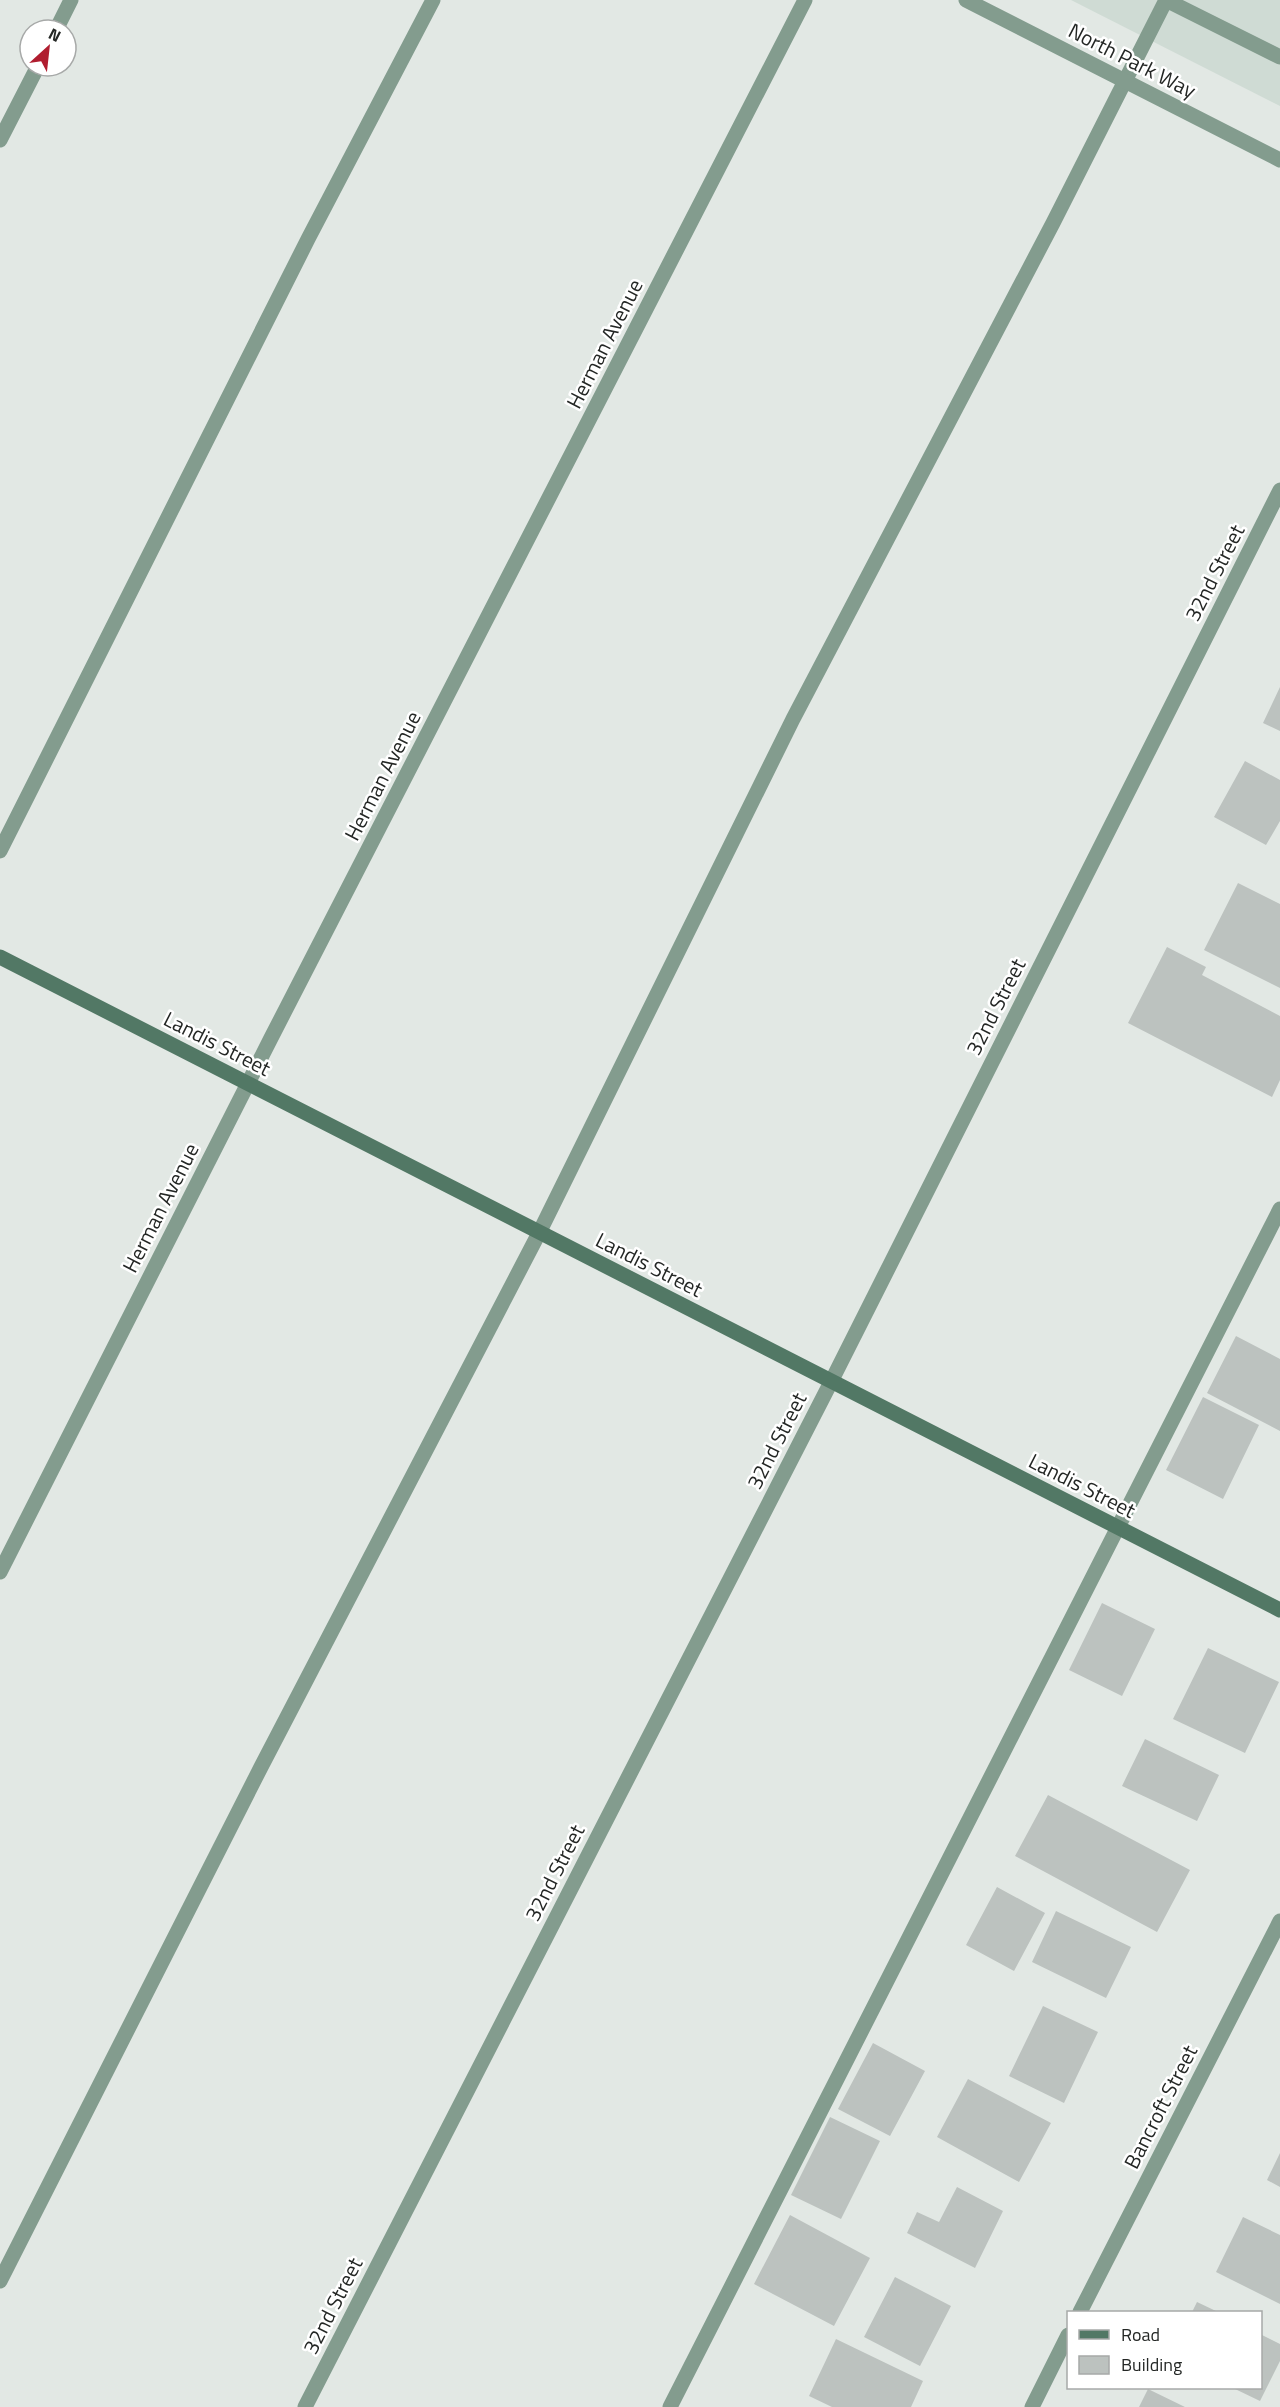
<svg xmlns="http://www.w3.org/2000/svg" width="1280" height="2407" viewBox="0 0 1280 2407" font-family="'Titillium Web',sans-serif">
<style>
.built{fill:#cfdbd4}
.building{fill:#bcc2bf}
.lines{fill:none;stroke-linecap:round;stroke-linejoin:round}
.service{stroke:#839c8e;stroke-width:15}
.minor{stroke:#839c8e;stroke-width:15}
.tertiary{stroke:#839c8e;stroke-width:15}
.secondary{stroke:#527865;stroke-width:15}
.labels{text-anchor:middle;stroke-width:5;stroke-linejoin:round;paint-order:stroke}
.street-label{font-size:21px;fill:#242725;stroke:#fff}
</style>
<rect width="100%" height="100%" fill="#e2e8e4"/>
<path class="built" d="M1071,0h209v106z"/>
<path class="building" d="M1280,687v44l-17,-8z
M1245,761l35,19v41l-14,24 -52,-28z
M1238,883l42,21v84l-76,-38z
M1167,947l39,20 -4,8 78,41v64l-8,17 -144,-74z
M1236,1336l44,23v72l-73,-38z
M1203,1397l56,28 -36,74 -57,-29z
M1102,1603l53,26 -33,67 -53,-26z
M1208,1648l71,34 -34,71 -72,-34z
M1145,1739l74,36 -22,46 -75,-35z
M1048,1795l142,75 -33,62 -142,-76z
M997,1887l48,26 -31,58 -48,-26z
M1056,1911l75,36 -25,51 -74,-36z
M1043,2006l55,26 -34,71 -55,-27z
M873,2043l52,28 -35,65 -52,-27z
M968,2079l83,44 -32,59 -82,-45z
M830,2117l50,24 -39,78 -50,-24z
M1280,2153v34l-13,-7z
M957,2187l46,24 -28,57 -68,-35 10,-21 22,10z
M790,2215l80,43 -36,68 -80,-42z
M1243,2217l37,18v69l-64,-32z
M895,2277l56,29 -31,60 -56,-29z
M1197,2302l21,10h-26z
M1260,2334l20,10v17l-20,40 -27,-13h27z
M836,2339l87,42 -12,26h-79l-23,-11z
M1148,2389l37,18h-46z"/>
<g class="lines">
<path class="service" d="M1166,0l114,57
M0,851l308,-612 125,-239
M0,2281l261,-514 278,-534 254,-514 260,-496 113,-223
M670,2407l610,-1198"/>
<path class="minor" d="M56,30l15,-30
M0,140l38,-74
M831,1382l449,-892
M0,1572l271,-534 534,-1038
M1080,2312l200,-391
M1032,2407l36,-72"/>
<path class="tertiary" d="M966,0l314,160
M305,2407l526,-1025"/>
<path class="secondary" d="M0,957l1280,653"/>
</g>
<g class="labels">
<g class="street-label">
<text transform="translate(1132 61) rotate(27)" y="7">North Park Way</text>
<text transform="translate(605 344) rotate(-63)" y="7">Herman Avenue</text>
<text transform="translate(1215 573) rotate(-63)" y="7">32nd Street</text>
<text transform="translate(383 776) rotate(-63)" y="7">Herman Avenue</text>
<text transform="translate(996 1007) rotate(-63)" y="7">32nd Street</text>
<text transform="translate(217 1044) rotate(27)" y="7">Landis Street</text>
<text transform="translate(161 1208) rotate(-63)" y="7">Herman Avenue</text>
<text transform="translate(649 1265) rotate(27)" y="7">Landis Street</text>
<text transform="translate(777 1441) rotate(-63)" y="7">32nd Street</text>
<text transform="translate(1082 1486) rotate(27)" y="7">Landis Street</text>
<text transform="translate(555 1873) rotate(-63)" y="7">32nd Street</text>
<text transform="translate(1161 2107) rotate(-63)" y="7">Bancroft Street</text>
<text transform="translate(333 2306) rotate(-63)" y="7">32nd Street</text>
</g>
</g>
<rect x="1067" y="2311" width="195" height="78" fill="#ffffff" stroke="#a7a9a8" stroke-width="1.5"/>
<rect x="1079" y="2330" width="30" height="9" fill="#527865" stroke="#a7a9a8" stroke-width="1.5"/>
<text x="1121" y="2341" font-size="18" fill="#242725">Road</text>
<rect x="1079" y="2356" width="30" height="18" fill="#bcc2bf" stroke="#a7a9a8" stroke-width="1.5"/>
<text x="1121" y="2371" font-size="18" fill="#242725">Building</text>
<g transform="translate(48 48) rotate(27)"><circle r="28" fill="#ffffff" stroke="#a7a9a8" stroke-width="1.5"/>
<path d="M0-4.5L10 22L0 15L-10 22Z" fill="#b01d2f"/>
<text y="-9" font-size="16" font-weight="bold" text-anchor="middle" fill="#242725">N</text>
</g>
</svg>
